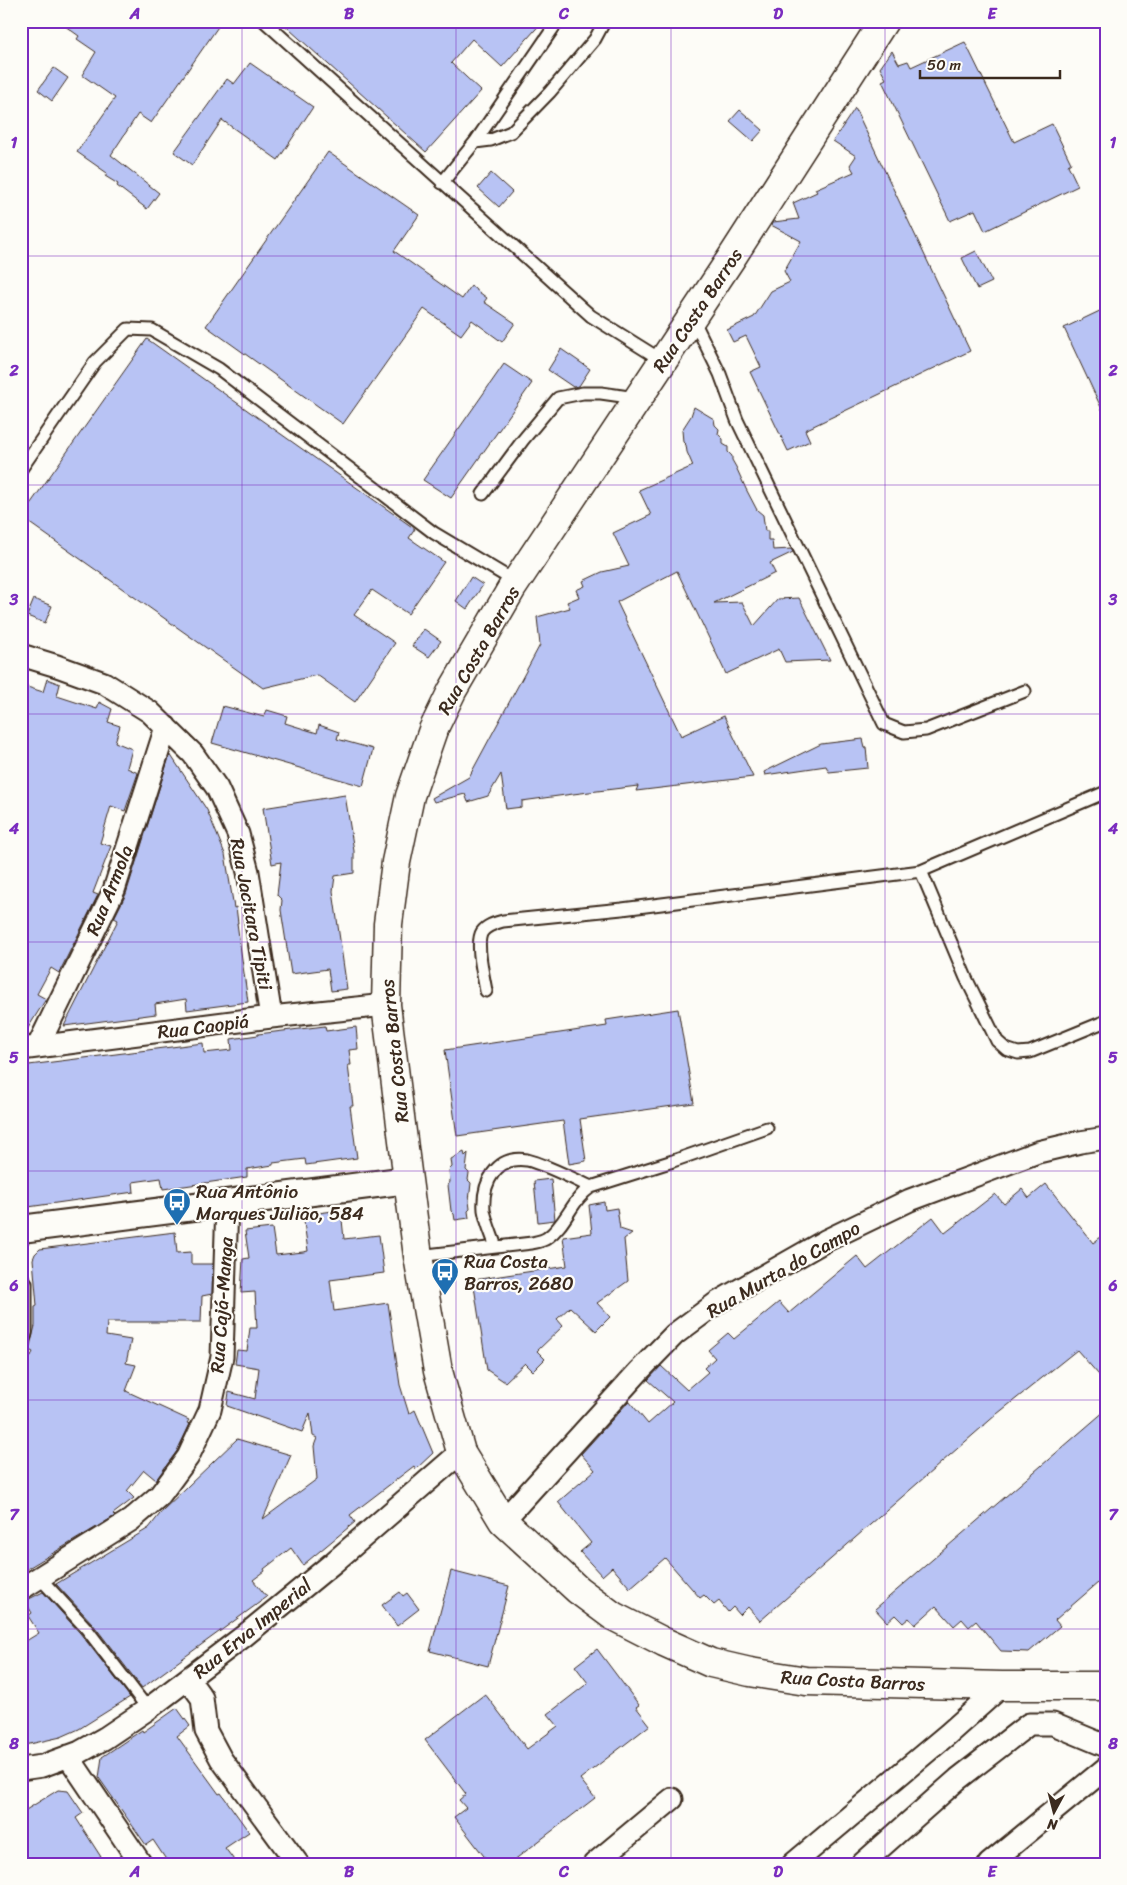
<svg xmlns="http://www.w3.org/2000/svg" width="1127" height="1885" viewBox="0 0 1127 1885" font-family="Sriracha,sans-serif">
<style>
.building{fill:#b8c3f4;stroke:#3b2a1e}
.lines{fill:none;stroke-linecap:round;stroke-linejoin:round}
.service-casing{stroke:#3b2a1e;stroke-width:15}
.minor-casing{stroke:#3b2a1e;stroke-width:25}
.tertiary-casing{stroke:#3b2a1e;stroke-width:30}
.secondary-casing{stroke:#3b2a1e;stroke-width:31}
.service{stroke:#fdfcf7;stroke-width:11}
.minor{stroke:#fdfcf7;stroke-width:21}
.tertiary{stroke:#fdfcf7;stroke-width:26}
.secondary{stroke:#fdfcf7;stroke-width:28}
.grid{fill:none;stroke:#7b2cbf;stroke-width:1;stroke-opacity:0.55}
.labels{text-anchor:middle;stroke-width:4.5;stroke-linejoin:round;paint-order:stroke}
.street-label{font-size:19px;fill:#3b2a1e;stroke:#fdfcf7}
.poi-label{font-size:19px;fill:#3b2a1e;stroke:#fdfcf7;text-anchor:start}
.neatline{fill:none;stroke:#7b2cbf;stroke-width:2}
.grid-label{font-size:16px;text-anchor:middle;font-weight:bold;fill:#7b2cbf}
</style>
<rect width="100%" height="100%" fill="#fdfcf7"/>
<filter id="ink" filterUnits="userSpaceOnUse"><feTurbulence type="fractalNoise" baseFrequency=".02" numOctaves="2"/><feDisplacementMap in="SourceGraphic" scale="10" xChannelSelector="R" yChannelSelector="G"/><feConvolveMatrix kernelMatrix="1 2 1 2 8 2 1 2 1" color-interpolation-filters="sRGB"/></filter>
<g filter="url(#ink)">
<path class="building" d="M58,21h164l-71,102 -13,-9 -27,41 48,38 -12,16 -30,-23 1,-2 -13,-8 2,-3 -30,-21 38,-54 -33,-23 14,-23 -19,-13 2,-3z
M280,21h263l-41,46 -30,-28 -21,24 30,28 -55,61z
M965,42l49,100 38,-18 19,39 -3,2 10,21 -93,45 -10,-21 -25,11 -68,-140 4,-2 -6,-11 12,-17 7,13 9,-3 3,6z
M250,63l63,44 -35,53 -56,-40 -30,45 -18,-13 53,-73 7,5z
M54,68l14,10 -16,23 -14,-11z
M855,108l115,243 -165,79 5,11 -22,10 -38,-79 11,-5 -15,-31 -13,6 -6,-12 27,-13 17,-26 19,-9 -6,-11 17,-30 -30,-16 2,-3 26,-3 -6,-16 24,-11 -2,-3 39,-17 -4,-7 6,-9 -23,-15z
M740,110l23,20 -10,11 -23,-20z
M328,152l91,63 -25,36 68,48 9,-13 16,12 -3,4 31,21 -13,19 -30,-22 -11,15 -37,-26 -81,115 -137,-98z
M491,173l21,19 -13,15 -21,-19z
M976,251l16,31 -15,7 -15,-31z
M1106,308v110l-42,-90z
M147,339l268,190 -6,9 35,24 -36,52 -36,-24 -18,25 41,28 -40,59 -38,-27 -54,13 -242,-171z
M561,349l29,20 -11,17 -6,1 -25,-17z
M504,364l28,19 -81,115 -28,-18z
M694,407l20,12 1,6 4,4 -1,5 5,5v5l5,3v5l4,4v4l4,7 10,22 11,21 6,5 2,16h3v9h4l1,10 18,-1 2,3 -23,11 5,10 -61,30 28,-1 12,24 24,-27 21,-1 31,62 -45,2 -6,-13 -53,25 -49,-103 -60,31 64,134 43,-20 29,61 -117,14 2,-5 -65,8 -51,7v6l-16,2 -5,-35 -13,22 -20,6 -3,-8 -31,8 -2,-4 37,-21 71,-132 -3,-28 33,-9 -3,-6 12,-5 -3,-7 9,-4 -2,-5 19,-9 27,-6 -16,-33 38,-18 -12,-25 54,-24 -6,-14 -1,-7 -3,-3 -1,-12 9,-14z
M471,577l12,8 -16,24 -11,-8z
M34,599l18,7 -7,17 -18,-7z
M424,629l17,12 -12,16 -17,-11z
M47,679l13,5 -3,12 40,13 2,-7 13,7 -4,13 12,4 -5,16 17,7 -5,19 11,5 -13,38 -14,-5 -11,37 11,3 -18,47 5,2 -39,78 -8,-5 -14,26 9,5 -23,37h-2v-351l22,7z
M223,706l41,11 3,-7 20,6 -2,7 32,10 2,-8 20,7 -2,7 36,10 -10,37 -151,-43z
M863,739l2,8h1l2,21 -39,4 -3,-6 -61,9 -1,-3 57,-28z
M170,754l37,56 18,44 9,54 2,-1 2,16h-1l11,79 -61,8 -1,-11 -31,5 1,10 -92,12 54,-106 -4,-2 12,-24z
M345,795l9,56v22l-19,3 -2,15 14,98 -16,2 -3,-22 -37,5 -10,-64 1,-10 -5,-5 4,-33 -9,2 -9,-56z
M678,1009l16,94 -114,16 6,42 -17,3 -6,-43 -106,15 -12,-86 162,-24 -1,-6z
M325,1026l1,5 30,-4 2,22 -9,1 2,15h-3l5,41h-3l7,52 -51,7 -1,-6 -32,4v2l-26,4v8l-84,12 -2,-11 -28,4 1,10 -113,16v-142l182,-23 1,10 28,-3 -1,-11 27,-4v-1z
M464,1152l1,4 3,-3 -2,17 3,3 -1,7 3,3 -2,18 1,8 -2,2 1,7 -14,2 -1,-6 -3,-3 -3,-26 2,-3 -1,-12 3,-3 -1,-8z
M551,1179l4,41 -17,2 -4,-41z
M1046,1184l47,59 13,-10v150l-29,-33 -80,64 -237,207 -12,-14 -8,8 -7,-8 -5,5 -9,-11 -5,4 -10,-10 -4,3 -35,-40 -35,30 -18,-21 -10,9 -22,-24 11,-9 -33,-41 37,-32 -14,-16 48,-53 19,23 25,-22 -25,-22 13,-14 26,24 21,-18 -4,-4 11,-10 -7,-8 20,-17 6,6 45,-37 10,11 68,-57 10,13 66,-52 12,16 50,-39 9,10 18,-15 7,9z
M604,1202l1,8 12,-2 3,21 12,4 -8,6 4,42 -31,22 13,14 -14,14 -26,-24 -13,12 6,7 -26,25 8,8 -12,12 -8,-8 -20,19 -18,-12 -14,-90 94,-14 -4,-29 29,-4 -3,-28z
M341,1210l3,29 35,-4 5,38 -54,7 4,31 54,-8 12,82 9,29 6,-4 18,43 -17,16 -2,-3 -64,49 5,7 -52,43 -12,-17 -27,21 1,2 -12,9 14,17 -125,91 -50,-65 -36,-39 93,-56 14,-18 74,-71 54,16 -28,64 54,-40 -3,-33 3,-8 -4,-2 -3,-23 -8,19 -75,-26 2,-14 26,7 4,-31 -24,-4 2,-14 10,1 3,-23h7l-2,-36 -14,1 2,-34 6,-1 -4,-27 27,-3 4,27 27,-3 5,-1 -5,-36z
M175,1232l2,21 14,-1v12h22l-1,30 -10,2 -1,26h-94l-1,14 25,4 -5,23 10,2 -10,26 63,29 -2,3 3,1 -13,27 -21,29 -12,-10 -17,21 7,7 -21,16 2,2 -90,54 1,1 -5,3v-200l12,-22 -4,-2 6,-24v-19l2,-1 -4,-47 2,-5 5,-5z
M1106,1410v166l-51,44 5,6 -31,26 -28,-1 -25,-30 -7,6 -7,-8 -8,7 -18,-20 -21,19 -6,-7 -6,5 -8,-8 -8,7 -12,-13z
M451,1571l58,15 -21,80 -58,-15z
M43,1592l37,41 50,64 -51,32 -18,8 -40,9v-102l18,-11 -11,-17 4,-3 -7,-12z
M400,1592l3,4 4,-3 12,16 -22,17 -15,-21z
M597,1649l42,56 -3,2 14,18 -70,54 15,19 -86,66h-19l-36,-47 12,-9 -7,-8 7,-6 -41,-54 60,-46 42,55 31,-23 -10,-12 40,-31 -13,-17z
M177,1708l13,18 -13,10 42,58 2,-1 28,39 -24,16 12,16h-68l-16,-24 -7,5 -47,-67 3,-21 40,-27 1,2z
M58,1790l10,1 15,22 -7,5 25,39 -12,7h-68v-51z"/>
<g class="lines">
<defs>
<path id="service" d="M264,21l327,295 72,45
M475,142l16,-2 20,-8 39,-40 45,-53 7,-13 -3,-5
M442,183l33,-41 83,-121
M693,319l27,55 17,46 147,304 20,8 22,-2 99,-39
M21,469l74,-107 33,-33 24,1 67,39 215,164 82,49
M483,494l40,-54 35,-42 25,-5h18l35,5
M921,871l45,107 31,63 9,8 12,4 12,-1 76,-31
M486,991c-2,-13 -11,-48 -4,-59 5,-7 14,-9 21,-11l119,-12 299,-38 185,-79
M496,1247c-4,-12 -10,-25 -12,-37 -2,-27 12,-55 43,-50 17,4 47,19 64,27
M418,1256l114,-13c4,-1 11,-2 15,-5 19,-13 25,-39 44,-51l82,-26 94,-33
M39,1577l47,51 62,81"/>
<path id="minor" d="M21,655l36,11 47,17 46,29 43,42 24,34 21,46 10,38 23,145
M38,1046l76,-156 52,-163
M21,1049l250,-32 115,-12
M21,1284v49
M503,1521l136,-150 36,-37 43,-32 107,-61 85,-41 128,-48 42,-10 26,-4
M21,1589l110,-69 29,-25 28,-38 22,-47 12,-53 5,-154
M188,1679l14,19 4,33 15,28 77,105
M68,1756l73,108
M21,1769l21,-3 38,-14 25,-14 43,-29 96,-73 89,-73 128,-111
M594,1864l78,-65
M793,1864l155,-130 54,-48
M862,1864l96,-85 71,-55h24l53,22
M989,1864l117,-96"/>
<path id="tertiary" d="M21,1229l387,-49"/>
<path id="secondary" d="M884,21l-152,236 -220,331 -60,103 -19,39 -23,66 -14,66 -8,62 -2,81 22,175 10,76 20,115 23,81 42,69 75,69 35,26 51,26 47,21 39,9 56,9 196,5h104"/>
</defs>
<use href="#service" class="service-casing"/>
<use href="#minor" class="minor-casing"/>
<use href="#tertiary" class="tertiary-casing"/>
<use href="#secondary" class="secondary-casing"/>
<use href="#service" class="service"/>
<use href="#minor" class="minor"/>
<use href="#tertiary" class="tertiary"/>
<use href="#secondary" class="secondary"/>
</g>
</g>
<path class="grid" d="M242,21v1843M456,21v1843M671,21v1843M885,21v1843M21,256h1085M21,485h1085M21,714h1085M21,942h1085M21,1171h1085M21,1400h1085M21,1629h1085"/>
<defs>
<symbol id="bus-pin" viewBox="-11 -11 22 30"><path d="M0 17L-7.5 6A9.5 9.5 0 1 1 7.5 6Z" fill="#1f6fb2" stroke="#fdfcf7"/><path d="M-5-6H5V4H4V6H2V4H-2V6H-4V4H-5ZM-3.5-4V0h7V-4ZM-3.5 1.2v1.5H-2V1.2ZM2 1.2v1.5H3.5V1.2Z" fill="#fff"/></symbol>
</defs>
<g fill-rule="evenodd">
<use href="#bus-pin" x="161" y="1186" width="32" height="43"/>
<use href="#bus-pin" x="429" y="1256" width="32" height="43"/>
</g>
<g class="labels">
<g class="street-label">
<text transform="translate(697 310) rotate(-56)" y="7">Rua Costa Barros</text>
<text transform="translate(478 650) rotate(-60)" y="7">Rua Costa Barros</text>
<text transform="translate(109 890) rotate(-68)" y="7">Rua Armola</text>
<text transform="translate(252 914) rotate(79)" y="7">Rua Jacitara Tipiti</text>
<text transform="translate(203 1026) rotate(-7)" y="7">Rua Caopiá</text>
<text transform="translate(394 1051) rotate(-96)" y="7">Rua Costa Barros</text>
<text transform="translate(783 1269) rotate(-30)" y="7">Rua Murta do Campo</text>
<text transform="translate(221 1305) rotate(-86)" y="7">Rua Cajá-Manga</text>
<text transform="translate(252 1628) rotate(-39)" y="7">Rua Erva Imperial</text>
<text transform="translate(853 1680) rotate(3)" y="7">Rua Costa Barros</text>
</g>
<g class="poi-label">
<text x="196" y="1198">Rua Antônio<tspan x="196" dy="22">Marques Julião, 584</tspan></text>
<text x="464" y="1268">Rua Costa<tspan x="464" dy="22">Barros, 2680</tspan></text>
</g>
</g>
<rect width="1127" height="1885" fill="none" stroke="#fdfcf7" stroke-width="55"/>
<g transform="translate(1054 1812) rotate(187)" stroke="#fdfcf7" stroke-width="4" paint-order="stroke">
<path d="M0-4L9 19L0 12L-9 19Z" fill="#3b2a1e"/>
<text y="-8" font-size="14" font-weight="bold" text-anchor="middle" fill="#3b2a1e">N</text>
</g>
<path d="M920 70v8h140v-8" fill="none" stroke="#3b2a1e" stroke-width="2.5"/>
<text x="927" y="70" font-size="15" fill="#3b2a1e" stroke="#fdfcf7" stroke-width="4" paint-order="stroke">50 m</text>
<rect x="28" y="28" width="1072" height="1830" class="neatline"/>
<g class="grid-label">
<text x="135" y="19">A</text>
<text x="349" y="19">B</text>
<text x="564" y="19">C</text>
<text x="778" y="19">D</text>
<text x="992" y="19">E</text>
<text x="14" y="148">1</text>
<text x="1113" y="148">1</text>
<text x="14" y="376">2</text>
<text x="1113" y="376">2</text>
<text x="14" y="605">3</text>
<text x="1113" y="605">3</text>
<text x="14" y="834">4</text>
<text x="1113" y="834">4</text>
<text x="14" y="1063">5</text>
<text x="1113" y="1063">5</text>
<text x="14" y="1291">6</text>
<text x="1113" y="1291">6</text>
<text x="14" y="1520">7</text>
<text x="1113" y="1520">7</text>
<text x="14" y="1749">8</text>
<text x="1113" y="1749">8</text>
<text x="135" y="1877">A</text>
<text x="349" y="1877">B</text>
<text x="564" y="1877">C</text>
<text x="778" y="1877">D</text>
<text x="992" y="1877">E</text>
</g>
</svg>
